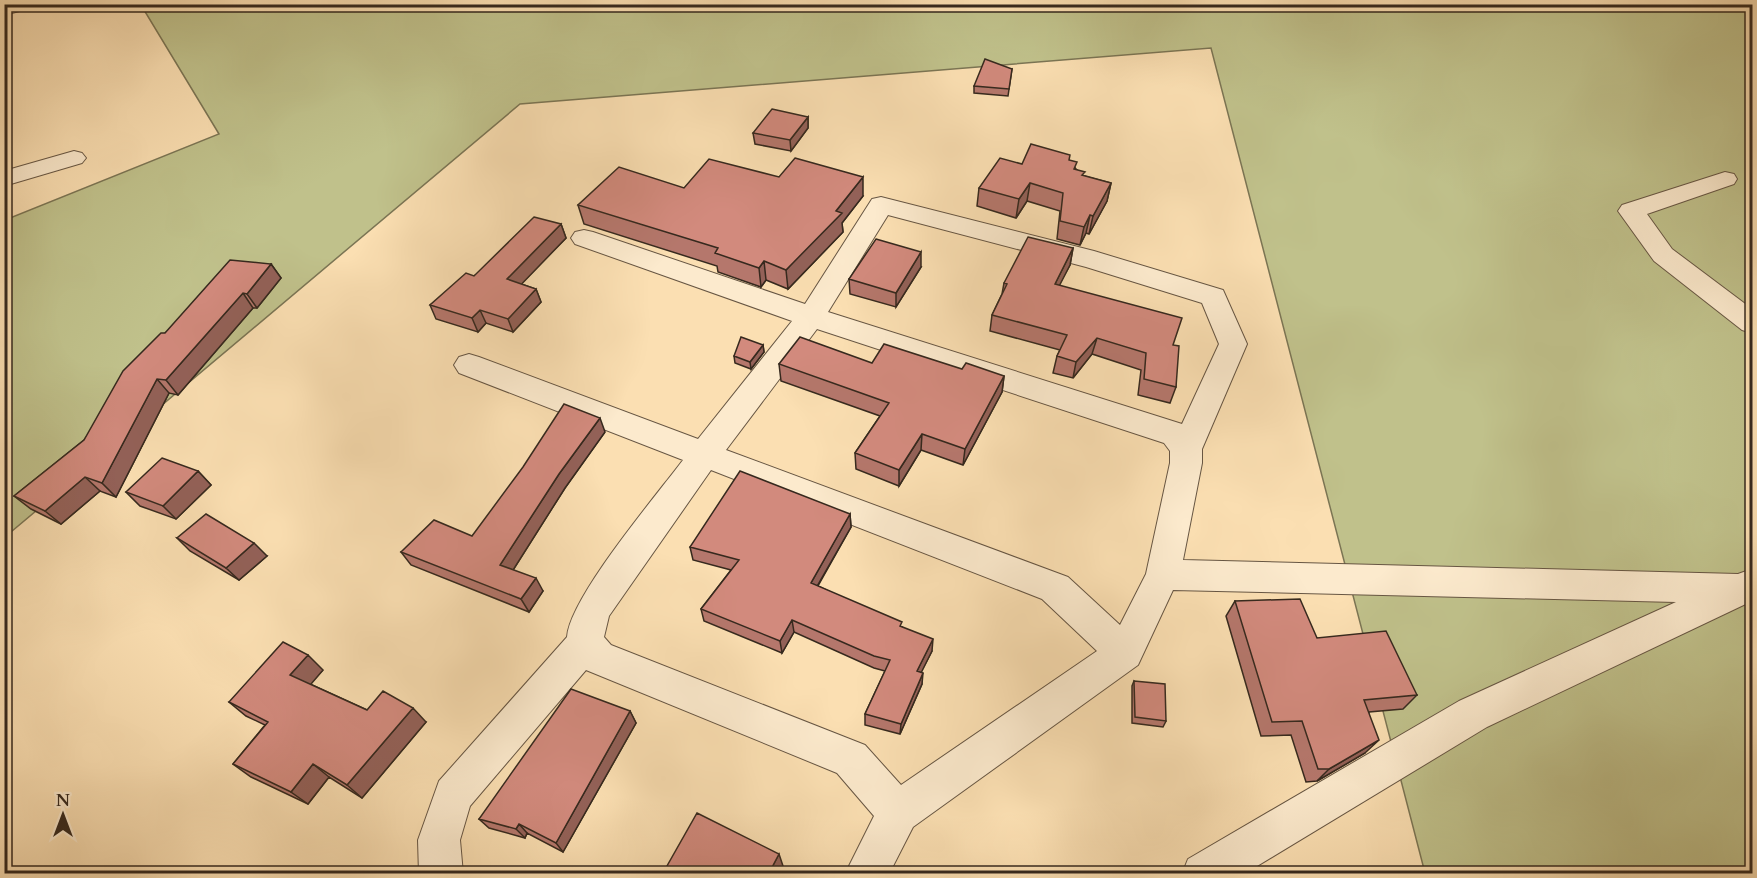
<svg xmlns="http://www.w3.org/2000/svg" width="1757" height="878" viewBox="0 0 1757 878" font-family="Cardo,serif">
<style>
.green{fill:#c0c18b;stroke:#7b7554;stroke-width:1.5}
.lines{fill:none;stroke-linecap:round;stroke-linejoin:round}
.minor-casing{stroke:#675643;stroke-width:2}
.minor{fill:#fceacd;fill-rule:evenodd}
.wall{fill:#b5776c;stroke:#36291e;stroke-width:1.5}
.shaded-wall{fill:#936158;stroke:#36291e;stroke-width:1.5}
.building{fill:#d28a7d;stroke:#36291e;stroke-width:1.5}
</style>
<rect width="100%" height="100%" fill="#fbdfb2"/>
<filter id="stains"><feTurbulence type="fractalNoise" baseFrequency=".00333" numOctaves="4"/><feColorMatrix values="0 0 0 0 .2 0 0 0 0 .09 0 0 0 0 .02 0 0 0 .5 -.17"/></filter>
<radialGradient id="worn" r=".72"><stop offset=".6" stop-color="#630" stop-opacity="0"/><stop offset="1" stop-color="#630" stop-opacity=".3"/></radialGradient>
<path class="green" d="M141,5h1611v868h-327l-214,-825 -691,56 -515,433v-317l214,-86z"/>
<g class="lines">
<defs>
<path id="minor" d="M4,4h30l-3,4 -27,7z
M74,151l8,2 4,5 -4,5 -78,23v-15z
M1725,172l9,2 3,5 -3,5 -87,30 25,35 80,60v24l-10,-3 -88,-69 -36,-50 4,-6z
M881,197l213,54 129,39 24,54 -45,105v14l-19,97 555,14 14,-5v32l-265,126 -243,147h-62l6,-15 271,-158 217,-99 -503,-12 -35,75 -225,162 -24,47h-44l29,-58 -37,-43 -251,-103 -116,136 -10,34 3,34h-44l-1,-34 21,-59 128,-144c3,-40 89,-141 116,-177l-224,-87 -5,-8 5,-8 10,-3 10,3 219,82 94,-118 -217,-77 -4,-6 4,-6 9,-2 9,2 212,72 67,-105zM888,215l198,52 116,36 17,41 -37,80 -354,-112zM817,329l347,114 6,8v12l-24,111 -26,51 -52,-48 -342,-127zM711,470l331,129 55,52 -196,134 -36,-40 -254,-100 -7,-8 5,-21z"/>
</defs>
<use href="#minor" class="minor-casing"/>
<use href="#minor" class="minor"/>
</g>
<path class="wall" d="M1012,69l-4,27 -34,-3v-7z
M808,117v11l-17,23 -36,-7 -2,-11z
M1069,160l7,9 8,7 27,7 -4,18 -18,33 -3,-1 -6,12 -23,-6 3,-28 -33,-10 -11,17 -39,-12 2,-18 43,-24z
M779,177l84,19 -21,27 1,9 -55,57 -22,-9 -5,7 -43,-15 -1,-6 -133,-42 -6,-19 106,-17z
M561,224l5,14 -45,46 15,5 5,13 -28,30 -27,-9 -8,9 -42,-13 -6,-14 44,-29z
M1073,248l-3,17 -11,20 114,60 3,42 -6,16 -32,-8 3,-25 -49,-16 -19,24 -20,-5 4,-17 3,-6 -70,-19 2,-16 10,-21 2,-11z
M271,264l10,14 -24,30h-4l-75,87 -9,-2 -53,104 -16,-6 -39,33 -30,-15 -17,-13 70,-56 81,-107z
M921,267l-25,40 -46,-13 -1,-15z
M763,345l1,7 -13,17 -16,-6 -1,-7z
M872,363l90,6 42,7 -2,16 -39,73 -42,-15 -22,36 -43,-17 -1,-16 25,-37 -99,-35 -2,-17z
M605,432l-40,56 -52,82 30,21 -14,21 -118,-47 -10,-13 71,-16z
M198,471l13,14 -35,34 -36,-13 -14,-14z
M850,514l1,13 -33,59 84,41 30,24 -11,21 1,12 -22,50 -35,-9v-11l20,-43 -11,-3 -80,-36 -12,21 -78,-32 -3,-12 30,-39 -38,-10 -3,-13z
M177,538l90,18 -28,24 -49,-29z
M1235,601l82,37 100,57 -14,14 -34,3 -4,41 -48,28 -11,1 -15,-47 -30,1 -35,-120z
M323,670l-13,14 57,26 59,12 -64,76 -33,-21 -21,27 -57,-27 -18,-13 32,-39 -19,-9 -17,-14z
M1134,681l32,40 -3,6 -31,-4v-37z
M630,711l6,12 -73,129 -36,-19 -2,5 -36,-10 -10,-9z"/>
<path class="shaded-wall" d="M808,117v11l-17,23 -1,-11z
M863,177v19l-21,27 1,9 -55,57 -2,-19 50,-59z
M1030,183l-3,18 -11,17 3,-19z
M1111,183l-4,18 -18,33 4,-18z
M1090,215l-4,18 -6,12 4,-18z
M561,224l5,14 -53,55 -6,-14z
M1073,248l-3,17 -18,35 3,-16z
M921,252v15l-25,40v-14z
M764,261l2,19 -5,7 -2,-19z
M271,264l10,14 -24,30 -10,-14z
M536,289l5,13 -28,30 -5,-13z
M243,293l10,15 -75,87 -12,-15z
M480,310l6,13 -8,9 -6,-14z
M1097,338l-5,16 -19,24 3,-16z
M763,345l1,7 -13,17 -1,-7z
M1004,376l-2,16 -39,73 2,-16z
M157,379l12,14 -53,104 -14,-14z
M600,418l5,14 -40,56 -57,90 -8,-13 59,-91z
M922,434l-1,16 -22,36v-16z
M198,471l13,14 -35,34 -13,-13z
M85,477l15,14 -39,33 -16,-13z
M850,514l1,13 -39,68 -1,-12z
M254,543l13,13 -28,24 -13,-12z
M536,578l7,13 -14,21 -8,-13z
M792,620l2,12 -12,21 -2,-12z
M933,639l-1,12 -16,32 1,-12z
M308,655l15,15 -17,20 -16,-15z
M923,673l-1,11 -22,50 1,-10z
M413,708l13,14 -64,76 -15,-13z
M630,711l6,12 -73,129 -7,-9z
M1379,740l-14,13 -48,28 12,-12z
M313,764l16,13 -21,27 -17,-12z
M519,824l8,9 -2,5 -9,-9z
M779,854l4,12 -4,7h-10z"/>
<path class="building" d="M985,59l27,10 -3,20 -35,-3z
M772,109l36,8 -18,23 -37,-7z
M1031,144l39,11 -1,5 8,2 -3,7 11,3 -3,3 29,8 -18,33 -3,-1 -6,12 -24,-6 3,-28 -33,-10 -11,16 -40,-11 21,-30 22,6z
M795,158l68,19 -27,34 6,2 -56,57 -22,-9 -5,7 -44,-15 3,-5 -140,-43 41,-38 65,21 25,-29 70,18z
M534,217l27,7 -54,55 29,10 -28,30 -28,-9 -8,8 -42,-13 36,-32 8,3z
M1028,237l45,11 -18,36 127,34 -9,27 6,1 -3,41 -32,-8 2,-26 -49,-15 -21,24 -19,-6 10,-21 -75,-20 15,-31 -3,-1z
M876,239l45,13 -25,41 -47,-14z
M230,260l41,4 -24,30 -4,-1 -77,87 -9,-1 -55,104 -17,-6 -40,34 -31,-15 70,-56 39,-69 38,-38h4z
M741,337l22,8 -13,17 -16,-6z
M800,337l72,26 12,-19 78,25 4,-6 38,13 -39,73 -43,-15 -23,36 -44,-17 34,-50 -110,-39z
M564,404l36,14 -41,56 -59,91 36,13 -15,21 -120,-47 33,-32 38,16 51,-69z
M162,458l36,13 -35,35 -37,-14z
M740,471l110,43 -39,69 91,39 -2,4 33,13 -16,32 6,2 -22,51 -36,-10 25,-54 -16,-4 -82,-36 -12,21 -79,-32 38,-49 -49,-13z
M206,514l48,29 -28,25 -49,-30z
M1300,599l17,39 69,-7 31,64 -53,5 15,40 -50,29h-11l-16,-48 -30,1 -37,-121z
M283,642l25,13 -18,20 77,35 16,-19 30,17 -66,77 -34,-21 -22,28 -58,-28 35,-42 -39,-20z
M1134,681l31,3 1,37 -31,-4z
M571,689l59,22 -74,132 -37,-19 -3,5 -37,-10z
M697,813l82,41 -10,19h-106z"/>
<rect width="1757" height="878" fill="none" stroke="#fbdfb2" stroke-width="24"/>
<rect x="6" y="6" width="1745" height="866" fill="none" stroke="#36291e" stroke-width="3"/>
<rect x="12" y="12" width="1733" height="854" fill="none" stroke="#36291e" stroke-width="1.5"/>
<g transform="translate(63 815)" stroke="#fceacd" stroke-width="4.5" paint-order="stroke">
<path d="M0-4.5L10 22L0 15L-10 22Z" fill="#36291e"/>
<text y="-9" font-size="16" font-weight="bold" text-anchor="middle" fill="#36291e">N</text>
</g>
<rect width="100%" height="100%" filter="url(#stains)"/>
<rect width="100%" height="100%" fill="url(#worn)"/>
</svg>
